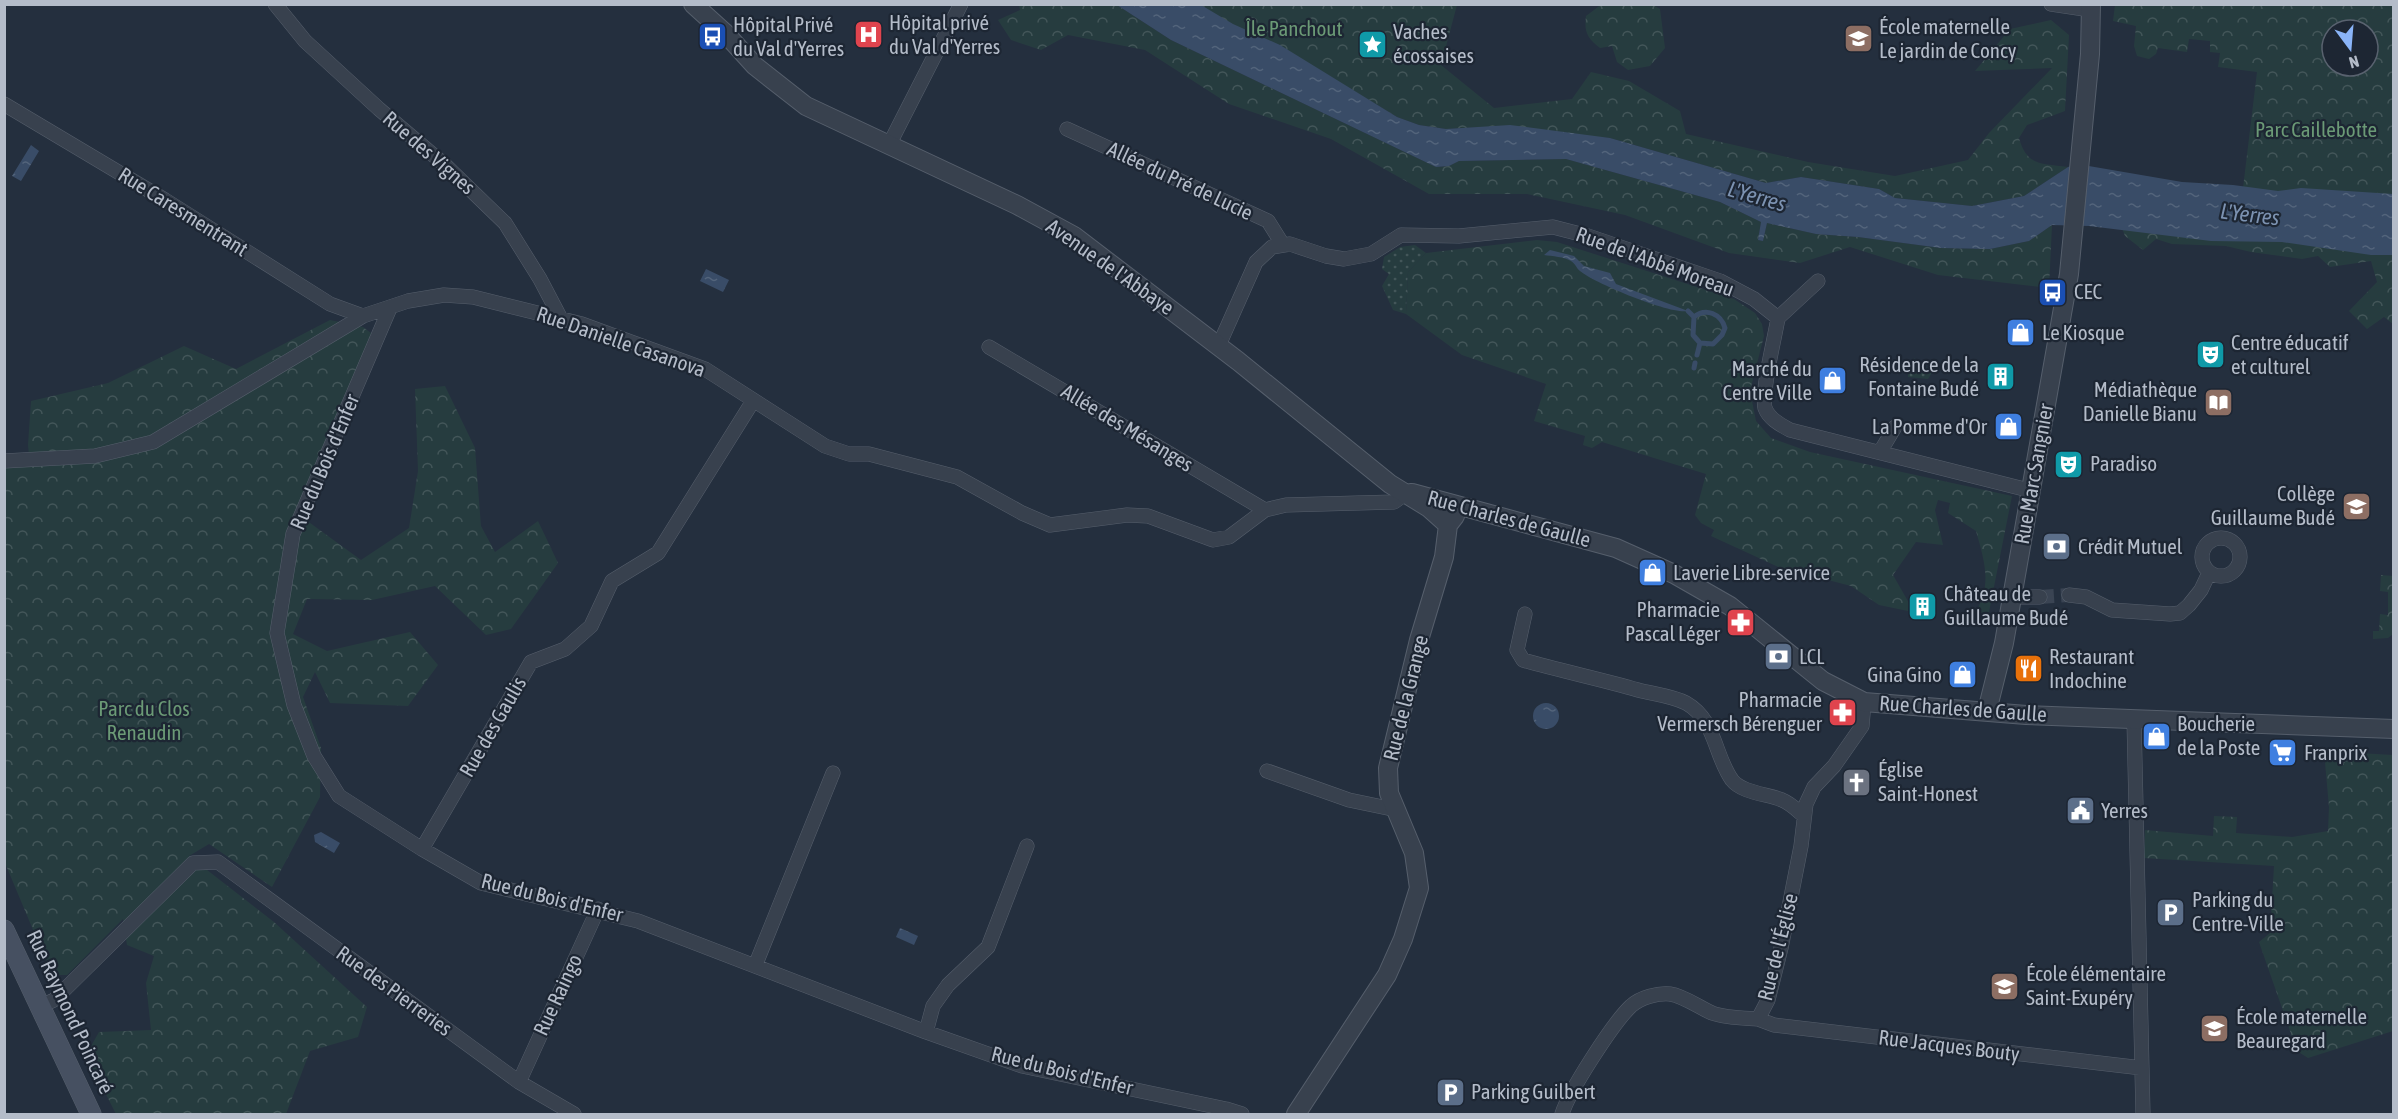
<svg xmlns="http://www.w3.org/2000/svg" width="2398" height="1119" viewBox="0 0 2398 1119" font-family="'Asap Condensed',sans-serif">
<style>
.grass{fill:url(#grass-dots)}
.forest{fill:url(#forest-crowns);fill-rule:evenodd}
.water{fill:url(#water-ripples)}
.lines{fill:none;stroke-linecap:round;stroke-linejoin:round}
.stream{stroke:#394c67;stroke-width:5}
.minor-tunnel{stroke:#3a4453;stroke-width:14;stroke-dasharray:14 7;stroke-linecap:butt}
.minor-casing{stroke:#565f6c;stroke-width:15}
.tertiary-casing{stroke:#565f6c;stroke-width:20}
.secondary-casing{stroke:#565f6c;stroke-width:21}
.minor{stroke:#38414e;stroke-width:14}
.tertiary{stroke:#38414e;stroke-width:18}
.secondary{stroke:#465061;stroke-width:20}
.labels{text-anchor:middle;stroke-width:4.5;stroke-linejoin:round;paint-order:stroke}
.poi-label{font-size:21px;fill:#b4bcc9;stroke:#1d2633;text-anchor:start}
.park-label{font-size:21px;fill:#6b9a76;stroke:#1d2633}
.street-label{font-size:21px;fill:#b4bcc9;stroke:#1d2633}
.water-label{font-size:22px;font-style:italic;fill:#7c92b1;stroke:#1d2633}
</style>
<defs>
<pattern id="grass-dots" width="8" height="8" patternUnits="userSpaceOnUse" patternTransform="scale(1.5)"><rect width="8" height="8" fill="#263c3f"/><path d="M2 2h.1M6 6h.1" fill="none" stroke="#435659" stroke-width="1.8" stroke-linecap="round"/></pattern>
<pattern id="forest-crowns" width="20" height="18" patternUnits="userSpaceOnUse" patternTransform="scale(1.5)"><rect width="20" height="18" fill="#263c3f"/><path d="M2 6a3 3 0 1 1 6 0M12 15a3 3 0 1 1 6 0" fill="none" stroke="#435659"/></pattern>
<pattern id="water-ripples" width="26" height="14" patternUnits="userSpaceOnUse" patternTransform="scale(1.5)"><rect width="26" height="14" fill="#394c67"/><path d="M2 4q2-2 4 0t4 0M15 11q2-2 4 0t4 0" fill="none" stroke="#53647b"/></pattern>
</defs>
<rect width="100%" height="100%" fill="#242f3e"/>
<path class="grass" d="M1415,245l11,8 -18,19 -2,42 -13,-4 -11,-24 7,-12 -7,-5 2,-12 16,-10z
M1914,358l8,9 8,1 3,3 -5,8 -20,-2v-9z"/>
<path class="forest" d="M1602,4l51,1 7,4 5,39 -15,18 -22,4 -11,-8 -5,-16 -12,2c-13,-10 -16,-16 -14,-32z
M1019,5h98l54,35 265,127 13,-1 10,-5 107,-2 154,43 41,20 -3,18 5,1 4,-18 49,11 42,3 83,11 49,1 39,-8 23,-16 -3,63 -111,-13 -88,-28 -50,16 -71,-10 -104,-38 -98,-21h-98l-98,-55 -102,-35 -84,-54 -77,-15 -27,15 -30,-10 -13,-20 22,-10z
M1200,5h257l-16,60 53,43 78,-9 19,-27 38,9 51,30 6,23 122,28 87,14 73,-16 21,-27 63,-65 -77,3 35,-42 41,-9 18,15 -4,76 -38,14 -8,13c8,29 23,25 49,29l-44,29 -52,10 -77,-8 -16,-9 -78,-12 -35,6 -156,-45 -125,-11 -39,2 -27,-4 -22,-8 -48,-29 -127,-68z
M2115,5h278v194l-111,-5 -39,-6 14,-116 -39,-5 2,-14 -10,-1v-11l-21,-2 -2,13 -29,-4 -2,6 -7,5 -12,-3 -3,-10 2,-20 -23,-5zM2332,30h36v36h-36z
M2120,223l273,18v83l-9,-7 -17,12 -18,-18 28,-29 -6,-21 -41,6 -12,-11 -16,3 -51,-7 -25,-6 -54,-2 -16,-5 -13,11 -18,-14z
M1537,240l20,2 177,57 21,14 7,11 2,12 -14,55 6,30 15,17 39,14 202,44 -25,126 -6,3 -8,-9c20,-29 12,-53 3,-85l-28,-18 2,-10 -12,-3 -3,10 8,35 -27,-3 -23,33 16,28 -1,8 -29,-6 -28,-19 -23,-6 -18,-2 -27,-9 -72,-33 3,-6 -13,-7 -6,-8 11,-41 -104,-32 -10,6 -9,-3 2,-9 -51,-15 12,-37 -84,-29 -56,-41 2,-42 18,-19z
M330,320l33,7 12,9 -80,176 66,48 48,-32 9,-57 -3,-82 30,-3 30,62 6,78 14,26 43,-31 20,42 -47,66 -25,6 -51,-49 -63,14 -65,-1 -14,35 34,17 83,-19 28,33 -30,41 -78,-3 -15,-31 -12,25 18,51 -1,49 -48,90 -63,-43 -20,12 85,66 93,85 -9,30 -48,14 -24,63h-170l-30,-59 13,-23 52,-2 -5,-47 8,-27 -27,-11 -4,-26 -56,56h-15l-47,-112v-396l25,-2 -2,-20 3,-44 77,-18 76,-37 52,23z
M2393,574v60l-5,4 -15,1v-8h6l1,-17 8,1v-23l-8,-1 1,-16 12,1z
M2324,751l69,4v276l-85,27 -11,-7 -38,-109 11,-9 4,-67 -130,-8 1,-28 68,6 1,-20 23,1 -1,16 56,4 36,-6 1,-24z"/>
<path class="water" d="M1117,5h84l32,19 47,21 117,72 22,8 27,4 64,-4 100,13 156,45 35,-6 78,12 16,9 77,8 52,-10 44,-29 9,-3 105,18 51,3 45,6 23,-3 92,6v61h-22l-89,-13 -71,-1 -122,-15 -37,-1 -23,16 -5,1 -34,7 -49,-1 -83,-11 -42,-3 -49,-11 -4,18 -5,-1 3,-18 -41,-20 -154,-43 -107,2 -10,5 -13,1 -265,-127z
M31,145l8,6 -18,30 -9,-5z
M1550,250l24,6 10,10 26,7 6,11 72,27c-17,4 -94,-28 -108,-40 -3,-2 -5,-8 -9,-10 -6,-4 -19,-5 -27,-6z
M706,269l23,11 -6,12 -23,-11z
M1533 716a13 13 0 1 1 26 0a13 13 0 1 1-26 0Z
M321,832l19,11 -6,10 -19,-11 -1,-7z
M900,928l18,8 -4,9 -18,-8z"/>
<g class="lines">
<path class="stream" d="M1688,311l6,6 -1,18 7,8 -3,12
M1694,317c12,-10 27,-3 31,11l-3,7 -9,9 -13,-1
M1694,368l1,-5"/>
<path class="minor-tunnel" d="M2040,597l29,-2"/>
<defs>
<path id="minor" d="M275,4l30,37 74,68 66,56 60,58 35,56 21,40
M2051,4l40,6
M4,104l161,96 165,104 33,12
M1067,129l201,92 15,24
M889,145l72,-141
M390,308l-97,226 -16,99 17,72 20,51 25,40 83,53 59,34 157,38 288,111 96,34 204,43 16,5
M1778,318l40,-37
M1219,345l37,-83 16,-15 18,-3 36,12 18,3 27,-5 30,-19 58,1 94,-9 35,9 132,45 34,18 24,19c-3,19 -17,74 -13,90 4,11 16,17 25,22l242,61
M989,347l276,163
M1880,452l15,-25
M4,461l91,-5 58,-14 210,-126 45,-15 36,-6 29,2 109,27 123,45 120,77 24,8h20l88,23 65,36 28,12 77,-10 21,1 65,24 16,-3 36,-27 21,-5 108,-3 11,-8
M2202 557a19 19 0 1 1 38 0a19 19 0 1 1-38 0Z
M2069,595l17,2 26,13 58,4 10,-1 9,-8 12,-15 8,-17
M2012,597h28
M1525,614l-8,36 6,10c38,11 77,19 115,30 15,4 34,6 48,13 30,17 28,52 46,77 10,13 36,14 50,20 8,3 15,10 22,16
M2134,719l9,395
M1267,771l82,29 48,10
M422,849l109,-187 34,-13 26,-23 21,-45 46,-28 95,-152
M755,966l78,-193
M41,1006l13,-6 139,-137 25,-1 301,220 55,32
M1758,1019l16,6 368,43
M926,1032l7,-26 15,-21 40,-38 39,-101
M519,1082l79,-173
M1562,1114c7,-23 51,-91 69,-108 10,-9 27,-13 39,-12 14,2 30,14 42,19 14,5 31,5 46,6l10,-19 13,-52 20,-102 5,-42 8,-17 20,-21 28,-40 2,-24"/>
<path id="tertiary" d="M693,4l33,30 29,32 51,40 211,99 57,31 164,125 152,123 39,24 19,17
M1405,494l7,-1 204,55 58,26 56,32 93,75 41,21 162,13 368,14
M1987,711l17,-68 65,-369 21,-220 1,-50
M1296,1114l91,-139 16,-36 16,-51 -5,-35 -25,-60 -1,-25 31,-128 25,-83 4,-32 7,-9"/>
<path id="secondary" d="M4,930l87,184"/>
</defs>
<use href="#minor" class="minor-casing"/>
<use href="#tertiary" class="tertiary-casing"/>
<use href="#secondary" class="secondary-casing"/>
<use href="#minor" class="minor"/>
<use href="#tertiary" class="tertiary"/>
<use href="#secondary" class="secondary"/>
</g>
<defs>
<symbol id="hospital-square" viewBox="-11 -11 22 22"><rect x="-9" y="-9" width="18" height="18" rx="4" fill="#e0444e" stroke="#1d2633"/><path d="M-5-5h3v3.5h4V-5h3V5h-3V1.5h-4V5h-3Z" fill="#fff"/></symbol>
<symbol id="bus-square" viewBox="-11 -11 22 22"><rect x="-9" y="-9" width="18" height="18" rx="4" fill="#1a4fb4" stroke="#1d2633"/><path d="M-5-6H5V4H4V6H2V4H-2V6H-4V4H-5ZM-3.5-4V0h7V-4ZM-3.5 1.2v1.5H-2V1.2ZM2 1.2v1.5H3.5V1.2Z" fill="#fff"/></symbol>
<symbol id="school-square" viewBox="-11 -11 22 22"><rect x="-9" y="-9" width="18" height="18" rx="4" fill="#8d6e63" stroke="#1d2633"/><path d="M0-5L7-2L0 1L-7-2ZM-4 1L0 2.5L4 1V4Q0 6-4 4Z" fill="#fff"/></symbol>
<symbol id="sight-square" viewBox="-11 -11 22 22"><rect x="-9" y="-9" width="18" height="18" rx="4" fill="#0f9aa8" stroke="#1d2633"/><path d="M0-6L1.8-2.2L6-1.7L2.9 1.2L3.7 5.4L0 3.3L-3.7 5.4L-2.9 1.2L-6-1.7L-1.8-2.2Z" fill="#fff"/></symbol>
<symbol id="shop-square" viewBox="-11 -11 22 22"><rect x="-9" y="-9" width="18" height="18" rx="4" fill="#3f7fe0" stroke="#1d2633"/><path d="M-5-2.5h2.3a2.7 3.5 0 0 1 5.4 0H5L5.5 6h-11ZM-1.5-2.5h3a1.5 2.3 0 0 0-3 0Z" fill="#fff"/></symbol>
<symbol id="theatre-square" viewBox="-11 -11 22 22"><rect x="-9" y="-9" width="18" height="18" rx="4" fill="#0f9aa8" stroke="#1d2633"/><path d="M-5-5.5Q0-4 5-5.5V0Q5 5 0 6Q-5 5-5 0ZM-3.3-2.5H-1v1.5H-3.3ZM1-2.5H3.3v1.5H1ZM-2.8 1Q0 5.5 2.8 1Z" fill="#fff"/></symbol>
<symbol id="building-square" viewBox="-11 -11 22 22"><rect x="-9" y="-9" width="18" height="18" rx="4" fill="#0f9aa8" stroke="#1d2633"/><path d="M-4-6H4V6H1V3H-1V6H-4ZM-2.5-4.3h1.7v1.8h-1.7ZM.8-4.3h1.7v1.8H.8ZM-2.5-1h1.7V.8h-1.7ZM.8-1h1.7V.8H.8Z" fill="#fff"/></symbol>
<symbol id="library-square" viewBox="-11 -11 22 22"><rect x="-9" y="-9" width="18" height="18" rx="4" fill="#8d6e63" stroke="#1d2633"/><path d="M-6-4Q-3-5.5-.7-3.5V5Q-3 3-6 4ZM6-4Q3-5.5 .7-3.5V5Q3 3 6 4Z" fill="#fff"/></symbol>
<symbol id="bank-square" viewBox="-11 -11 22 22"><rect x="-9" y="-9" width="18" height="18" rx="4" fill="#5c6f8a" stroke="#1d2633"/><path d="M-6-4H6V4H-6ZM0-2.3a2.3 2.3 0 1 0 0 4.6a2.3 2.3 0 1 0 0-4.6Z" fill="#fff"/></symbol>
<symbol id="pharmacy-square" viewBox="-11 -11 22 22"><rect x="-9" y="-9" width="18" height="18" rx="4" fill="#e0444e" stroke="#1d2633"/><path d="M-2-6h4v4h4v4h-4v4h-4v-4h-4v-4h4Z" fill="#fff"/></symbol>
<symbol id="restaurant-square" viewBox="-11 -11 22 22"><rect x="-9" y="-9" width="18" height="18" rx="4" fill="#e8710a" stroke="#1d2633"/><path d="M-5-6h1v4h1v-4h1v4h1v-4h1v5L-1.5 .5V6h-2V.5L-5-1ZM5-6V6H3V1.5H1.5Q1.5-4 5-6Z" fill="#fff"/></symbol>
<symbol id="supermarket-square" viewBox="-11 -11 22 22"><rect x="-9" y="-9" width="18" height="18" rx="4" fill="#3f7fe0" stroke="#1d2633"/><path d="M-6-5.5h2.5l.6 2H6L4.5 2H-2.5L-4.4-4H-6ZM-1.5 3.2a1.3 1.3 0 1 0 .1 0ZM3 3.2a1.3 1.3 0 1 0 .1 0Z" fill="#fff"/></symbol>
<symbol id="church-square" viewBox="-11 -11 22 22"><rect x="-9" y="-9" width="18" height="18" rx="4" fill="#6b7280" stroke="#1d2633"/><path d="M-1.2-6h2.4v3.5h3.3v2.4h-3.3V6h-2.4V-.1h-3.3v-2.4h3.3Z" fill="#fff"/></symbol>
<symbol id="civic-square" viewBox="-11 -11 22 22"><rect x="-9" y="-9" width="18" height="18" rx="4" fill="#5c6f8a" stroke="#1d2633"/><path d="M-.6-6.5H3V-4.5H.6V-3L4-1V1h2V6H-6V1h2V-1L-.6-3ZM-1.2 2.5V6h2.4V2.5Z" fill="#fff"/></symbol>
<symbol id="parking-square" viewBox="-11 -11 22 22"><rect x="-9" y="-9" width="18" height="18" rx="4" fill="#5c6f8a" stroke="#1d2633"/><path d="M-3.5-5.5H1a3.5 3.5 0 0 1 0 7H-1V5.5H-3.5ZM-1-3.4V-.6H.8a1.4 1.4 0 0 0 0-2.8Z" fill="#fff"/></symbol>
</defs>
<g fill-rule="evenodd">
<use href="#hospital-square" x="852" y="18" width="33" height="33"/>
<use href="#bus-square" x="696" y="20" width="33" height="33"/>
<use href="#school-square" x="1842" y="22" width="33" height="33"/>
<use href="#sight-square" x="1356" y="28" width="33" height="33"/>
<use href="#bus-square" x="2036" y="276" width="33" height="33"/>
<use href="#shop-square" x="2004" y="316" width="33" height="33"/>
<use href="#theatre-square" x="2194" y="338" width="33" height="33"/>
<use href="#building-square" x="1984" y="360" width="33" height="33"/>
<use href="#shop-square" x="1816" y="364" width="33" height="33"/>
<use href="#library-square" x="2202" y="386" width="33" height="33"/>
<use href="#shop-square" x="1992" y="410" width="33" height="33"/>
<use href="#theatre-square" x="2052" y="448" width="33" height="33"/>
<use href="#school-square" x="2340" y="490" width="33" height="33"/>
<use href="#bank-square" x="2040" y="530" width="33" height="33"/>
<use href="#shop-square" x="1636" y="556" width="33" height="33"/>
<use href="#building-square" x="1906" y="590" width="33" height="33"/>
<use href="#pharmacy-square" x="1724" y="606" width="33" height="33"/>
<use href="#bank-square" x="1762" y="640" width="33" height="33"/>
<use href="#restaurant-square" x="2012" y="652" width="33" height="33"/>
<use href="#shop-square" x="1946" y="658" width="33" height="33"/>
<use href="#pharmacy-square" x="1826" y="696" width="33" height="33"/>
<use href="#shop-square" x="2140" y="720" width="33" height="33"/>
<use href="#supermarket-square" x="2266" y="736" width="33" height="33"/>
<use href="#church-square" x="1840" y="766" width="33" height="33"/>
<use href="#civic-square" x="2064" y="794" width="33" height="33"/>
<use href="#parking-square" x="2154" y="896" width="33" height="33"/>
<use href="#school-square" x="1988" y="970" width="33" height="33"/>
<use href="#school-square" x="2198" y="1012" width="33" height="33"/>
<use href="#parking-square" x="1434" y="1076" width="33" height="33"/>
</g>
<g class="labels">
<g class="poi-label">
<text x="889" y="30">Hôpital privé<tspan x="889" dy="24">du Val d'Yerres</tspan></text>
<text x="733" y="32">Hôpital Privé<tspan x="733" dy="24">du Val d'Yerres</tspan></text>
<text x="1879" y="34">École maternelle<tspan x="1879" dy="24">Le jardin de Concy</tspan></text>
<text x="1393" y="39">Vaches<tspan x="1393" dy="24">écossaises</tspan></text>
<text x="2074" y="299">CEC</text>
<text x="2042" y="340">Le Kiosque</text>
<text x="2231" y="350">Centre éducatif<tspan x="2231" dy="24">et culturel</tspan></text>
<text x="1979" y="372" text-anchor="end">Résidence de la<tspan x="1979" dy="24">Fontaine Budé</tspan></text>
<text x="1812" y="376" text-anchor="end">Marché du<tspan x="1812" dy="24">Centre Ville</tspan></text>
<text x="2197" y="397" text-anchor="end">Médiathèque<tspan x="2197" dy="24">Danielle Bianu</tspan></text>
<text x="1987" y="434" text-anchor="end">La Pomme d'Or</text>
<text x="2090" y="471">Paradiso</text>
<text x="2335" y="501" text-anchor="end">Collège<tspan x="2335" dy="24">Guillaume Budé</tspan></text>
<text x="2078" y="554">Crédit Mutuel</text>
<text x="1673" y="580">Laverie Libre-service</text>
<text x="1944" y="601">Château de<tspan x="1944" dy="24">Guillaume Budé</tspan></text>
<text x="1720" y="617" text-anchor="end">Pharmacie<tspan x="1720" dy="24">Pascal Léger</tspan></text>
<text x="1799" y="664">LCL</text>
<text x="2049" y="664">Restaurant<tspan x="2049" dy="24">Indochine</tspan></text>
<text x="1942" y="682" text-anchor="end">Gina Gino</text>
<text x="1822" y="707" text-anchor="end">Pharmacie<tspan x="1822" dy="24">Vermersch Bérenguer</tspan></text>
<text x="2177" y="731">Boucherie<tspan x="2177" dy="24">de la Poste</tspan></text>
<text x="2304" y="760">Franprix</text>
<text x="1878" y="777">Église<tspan x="1878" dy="24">Saint-Honest</tspan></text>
<text x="2101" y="818">Yerres</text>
<text x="2192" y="907">Parking du<tspan x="2192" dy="24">Centre-Ville</tspan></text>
<text x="2026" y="981">École élémentaire<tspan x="2026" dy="24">Saint-Exupéry</tspan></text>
<text x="2236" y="1024">École maternelle<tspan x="2236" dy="24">Beauregard</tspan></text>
<text x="1471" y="1099">Parking Guilbert</text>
</g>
<g class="park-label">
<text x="1294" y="36">Île Panchout</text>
<text x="2316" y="137">Parc Caillebotte</text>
<text x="144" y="716">Parc du Clos<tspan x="144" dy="24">Renaudin</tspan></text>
</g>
<g class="street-label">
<text transform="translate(429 153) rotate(41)" y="7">Rue des Vignes</text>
<text transform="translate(1180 181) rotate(25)" y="7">Allée du Pré de Lucie</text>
<text transform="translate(183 212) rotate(32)" y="7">Rue Caresmentrant</text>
<text transform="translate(1655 262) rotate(20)" y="7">Rue de l'Abbé Moreau</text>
<text transform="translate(1110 267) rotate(35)" y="7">Avenue de l'Abbaye</text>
<text transform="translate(621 342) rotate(19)" y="7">Rue Danielle Casanova</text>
<text transform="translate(1127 428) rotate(31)" y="7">Allée des Mésanges</text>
<text transform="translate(325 462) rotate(-67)" y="7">Rue du Bois d'Enfer</text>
<text transform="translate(2034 474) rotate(-80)" y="7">Rue Marc Sangnier</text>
<text transform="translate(1509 519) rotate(15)" y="7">Rue Charles de Gaulle</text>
<text transform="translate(1406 698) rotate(-76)" y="7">Rue de la Grange</text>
<text transform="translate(1963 709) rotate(4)" y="7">Rue Charles de Gaulle</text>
<text transform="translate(493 727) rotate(-60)" y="7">Rue des Gaulis</text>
<text transform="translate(552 898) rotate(14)" y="7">Rue du Bois d'Enfer</text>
<text transform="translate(1778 947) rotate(-76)" y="7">Rue de l'Église</text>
<text transform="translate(394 991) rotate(36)" y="7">Rue des Pierreries</text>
<text transform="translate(558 995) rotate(-65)" y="7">Rue Raingo</text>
<text transform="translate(70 1012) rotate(65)" y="7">Rue Raymond Poincaré</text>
<text transform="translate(1949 1046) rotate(7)" y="7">Rue Jacques Bouty</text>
<text transform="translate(1062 1071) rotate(14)" y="7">Rue du Bois d'Enfer</text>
</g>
<g class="water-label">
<text transform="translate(1757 196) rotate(16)" y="8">L'Yerres</text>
<text transform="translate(2250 214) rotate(7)" y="8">L'Yerres</text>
</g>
</g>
<rect width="2398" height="1119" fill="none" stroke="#b4bcc9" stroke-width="12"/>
<g transform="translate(2350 48) rotate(164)"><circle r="28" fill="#1d2633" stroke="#59626f" stroke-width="1.5"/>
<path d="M0-4.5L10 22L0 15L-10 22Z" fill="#8ab4f8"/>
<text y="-9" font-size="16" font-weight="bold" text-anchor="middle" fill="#b4bcc9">N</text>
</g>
</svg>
